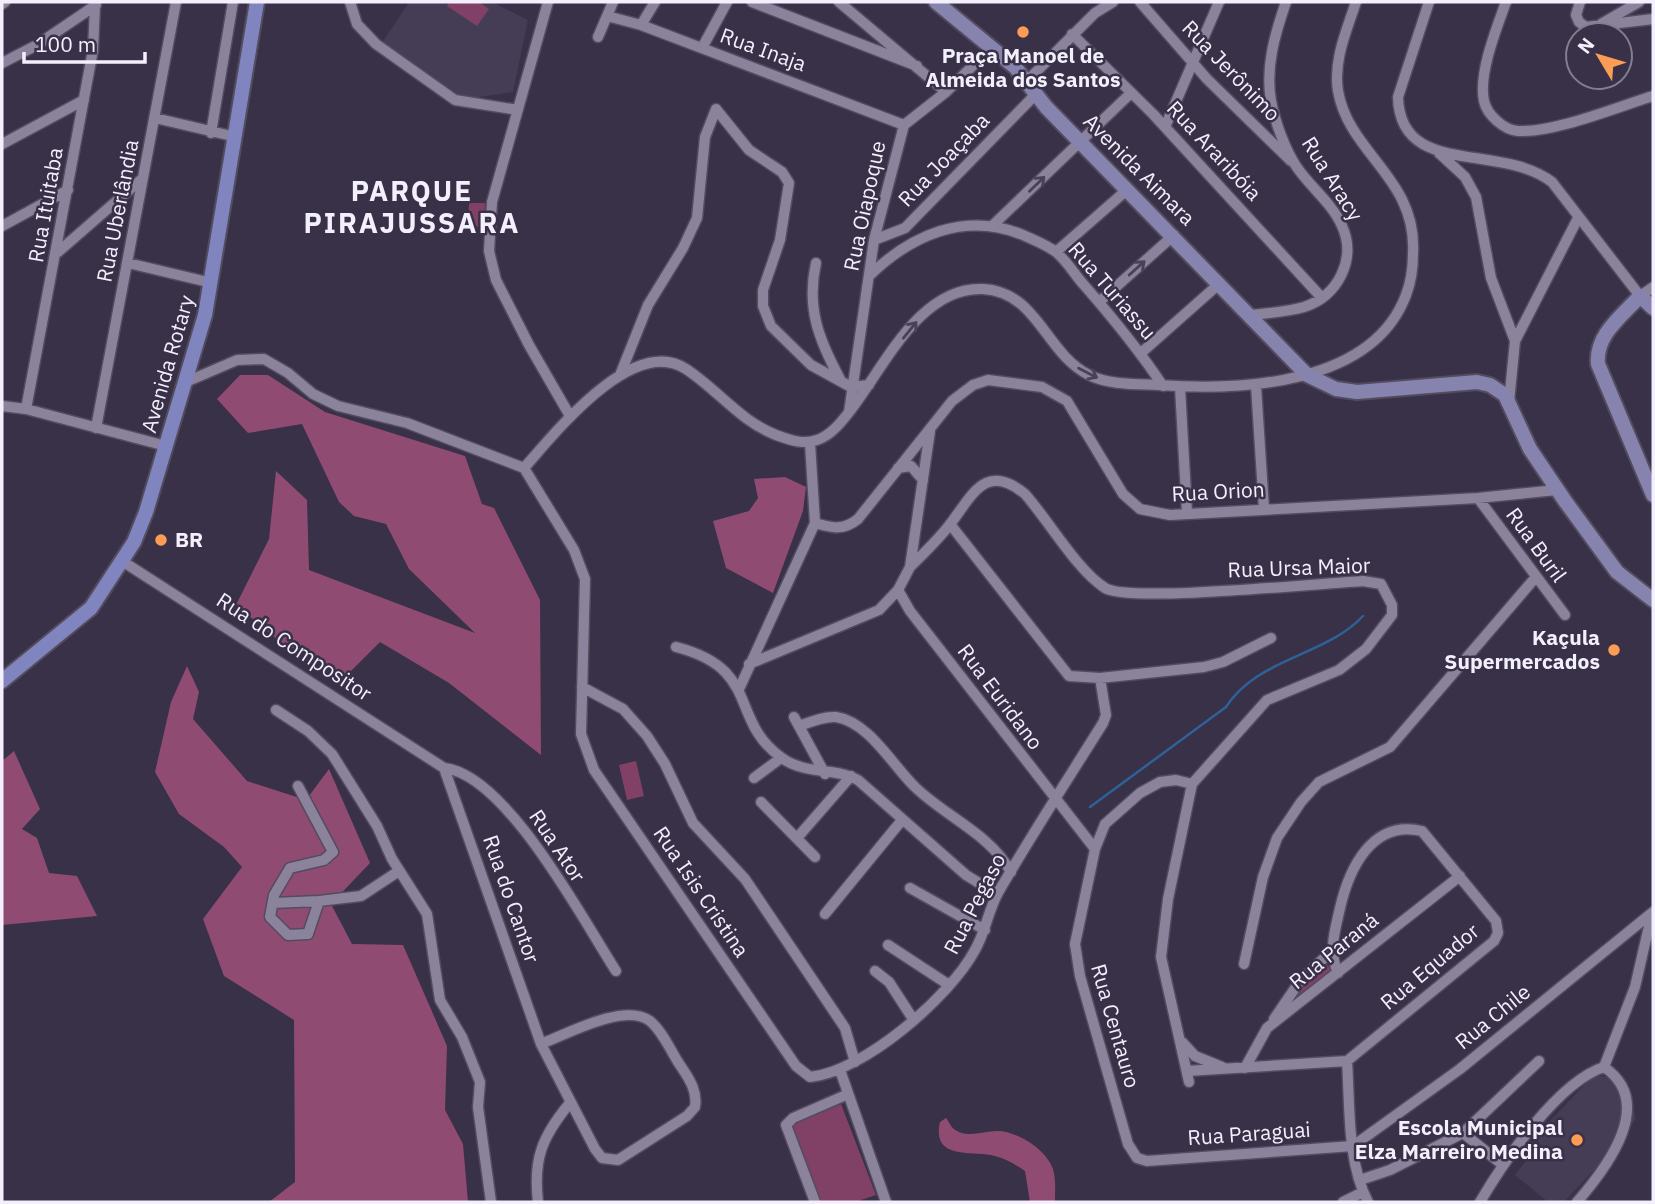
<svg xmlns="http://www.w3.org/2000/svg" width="1655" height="1204" viewBox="0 0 1655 1204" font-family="'IBM Plex Sans',sans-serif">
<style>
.built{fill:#453c56}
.green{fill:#814166}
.forest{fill:#904b73}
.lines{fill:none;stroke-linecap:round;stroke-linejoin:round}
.stream{stroke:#2f6199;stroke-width:2.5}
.street-casing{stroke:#534c5f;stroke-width:13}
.secondary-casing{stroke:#534c5f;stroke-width:18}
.primary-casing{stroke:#534c5f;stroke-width:18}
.street{stroke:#8b839c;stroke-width:10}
.secondary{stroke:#8684ae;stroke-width:14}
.primary{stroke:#8084bf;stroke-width:14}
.oneway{stroke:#494158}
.poi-dot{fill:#fd9c55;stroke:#383147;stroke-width:2.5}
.labels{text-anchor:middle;stroke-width:5;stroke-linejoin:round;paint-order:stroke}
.street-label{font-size:21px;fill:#f3effd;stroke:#383147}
.poi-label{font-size:21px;font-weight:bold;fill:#f3effd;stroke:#383147;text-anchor:end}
.district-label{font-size:28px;font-weight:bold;letter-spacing:2px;fill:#f3effd;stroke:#383147}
</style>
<rect width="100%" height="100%" fill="#383147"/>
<path class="built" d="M409,2h83l36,18 -15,72 -48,7 -83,-56z
M1603,1076l9,3 19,21 5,18 -11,19 -61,65h-16l-33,-27 20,-26 -6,-6 63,-66z"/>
<path class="green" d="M449,2h30l10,7 -12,17 -30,-20z
M469,203h16l-1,24 -16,-1z
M636,761l8,35 -17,4 -8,-35z
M1324,961l9,11 -50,42 16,-30z
M841,1104l35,91 -21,7h-34l-30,-78z"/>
<path class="forest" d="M240,375h28l57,37 140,44 17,48 12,4 46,92 1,155 -92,-72 -69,-41 -34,34 -67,-35 -43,-36 33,-66 7,-68 31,29 2,70 166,63 -66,-64 -23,-45 -32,-8 -15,-14 -37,-78 -54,9 -31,-34z
M785,477l21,10 -3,24 -30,82 -47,-25 -13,-47 36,-10 9,-13 -4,-19z
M187,666l12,26 -6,27 54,62 59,19 23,-31 41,94 -39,41 21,40 51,1 44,101 -2,64 18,34 5,58h-199l26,-20 -1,-162 -70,-44 -21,-57 39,-52 -18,-20 -45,-33 -24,-42 16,-70z
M14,751l26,58 -18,20 15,9 12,35 28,3 20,40 -95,9v-164z
M946,1118c5,6 4,10 13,14 12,5 26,-1 38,-1 20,0 49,18 56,38 3,9 2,24 2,33h-25l-5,-31c-9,-6 -18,-12 -30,-15 -22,-6 -64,5 -55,-34z"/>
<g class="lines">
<path class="stream" d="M1090,807l136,-100c31,-49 100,-51 137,-91"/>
<defs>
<path id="street" d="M350,2l7,22 19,20 79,56 63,10
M548,2l-56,200 -3,49 7,29 33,65 41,71
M752,2l165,64
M839,2l107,90
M1140,2l67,77 84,82
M1429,2l-31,95c2,81 101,45 154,85l88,114 13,-9
M1506,2c-9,25 -28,72 -22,99 3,14 20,29 34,30 36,2 99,-24 135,-35
M1580,2l-4,13 3,7 7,5 67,-8
M2,4l3,-2
M607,16l34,9 263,100
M1601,24l38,-22
M641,25l14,-23
M1072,34l81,80 169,184
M598,37l15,-35
M702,48l25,-46
M2,63l35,-18 59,-40
M1026,82l69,-69 18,-11
M155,118l81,19
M1165,127l54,-125
M211,133l22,-131
M2,144l82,-44
M1439,153l26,24 11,20 15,81 24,63
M993,225l138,-132
M2,226l66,-36
M874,240l31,-12 130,-133
M58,252l85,-74
M1056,252l72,-63
M128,263l84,20
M816,263c-10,45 3,77 24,116
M869,276c42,-41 96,-65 154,-41 11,5 24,10 33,17 11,9 19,23 28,33 28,32 55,65 79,101
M1099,302l75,-67
M1251,315c17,-2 36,-3 53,-8 34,-11 53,-48 38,-81 -10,-23 -32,-39 -46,-60 -11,-17 -21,-44 -25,-65 -6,-34 4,-67 15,-99
M1141,353l79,-70
M620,375l28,-70 35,-57 14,-30 8,-81 11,-28 33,41 33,22 7,11 -9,57 -17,50v16l8,20 40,39 40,22 18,-2
M186,382l51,-22 27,-1 24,14 25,21 25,12 69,17 117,45 50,82 11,29 -4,155 13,36 202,296 14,11c53,-5 140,-80 165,-127 11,-19 13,-40 24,-59 33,-57 69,-112 104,-168l3,-8 -6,-37
M1256,386l8,123
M1180,387l7,126
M1509,402l6,-61 63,-123
M2,406l24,3 140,37
M26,409l67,-359 2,-44
M849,412l25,-172 30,-115 42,-33 46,-45
M96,428l80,-426
M524,468c31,-35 109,-134 162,-99 32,21 54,52 90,66 14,5 27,10 41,5 15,-5 26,-20 36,-33 32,-42 68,-121 130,-118 55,3 62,64 106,86 20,10 47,9 69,10 81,6 214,1 248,-90 5,-13 7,-28 7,-42 4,-75 -64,-99 -75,-162 -5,-31 9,-61 18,-89
M898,468l13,-2 12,14
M1478,498l87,117
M815,523c18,5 28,8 43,-4l94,-118 21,-16 15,-5 54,7 25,14 56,93 17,15 30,6 308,-17 79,-8
M950,524l119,152 31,2 104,-11 19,-5 48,-24
M122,561l322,207c62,6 139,152 172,203
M910,567c14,-14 29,-28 41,-44 22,-29 35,-61 74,-29 24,27 51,75 80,94 23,15 218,-5 258,-7l18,3 11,21v10l-26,34 -27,21 -72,30 -75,84 -24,115 -7,58 28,125
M898,590l12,21 185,238
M676,647c86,22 52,73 106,111 23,17 53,9 76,22l108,95 31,19
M749,664l130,-54 19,-20 12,-23 20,-136
M582,687l41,22 24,27 18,28 28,59 52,56 100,149 10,34
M740,687l75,-164 -5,-80
M276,710l32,21 24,23 45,72 15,33 35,55 13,86 22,37 18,45 -2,25 13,95
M794,717l31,57
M799,726c11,-4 25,-10 37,-9 33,5 57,49 79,70 31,30 75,47 96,85
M444,768l97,276 54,105 7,9 16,2 69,-44 8,-9c3,-18 -8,-31 -17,-45 -8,-13 -16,-31 -28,-41 -25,-19 -83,13 -109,23
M754,778l27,-20
M1192,784l-16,-4 -16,2 -20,11 -35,31 -10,25 -20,95 5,32 48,168 9,14 10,3 206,-15 107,-77 193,-157
M298,786l35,66 -9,8 -34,8 -16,27 -4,22 18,18 20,-1 11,-33 42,-5 38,-25
M761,802l54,55
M797,838l54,-62
M910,888l75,42
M273,903l46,-2
M825,914l77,-94
M888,945l61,40
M1244,964l19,-87 14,-39 24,-36 18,-20 71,-35 145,-169
M875,971l14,11 24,37
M1338,973c-10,-23 -3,-42 2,-65 9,-39 32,-89 82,-77l74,90 2,12 -4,8 -147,120
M1274,1019l28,-41 29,-26
M1182,1042l13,14 27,11
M1347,1061c3,45 0,101 21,141
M1604,1067l31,-80 17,-74
M1245,1068l22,-40 193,-152
M840,1070l46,132
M1187,1071l160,-10
M1463,1133l40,32
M1360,1180l30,-10 73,-37 76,-72
M538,1202c-5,-43 4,-65 31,-98
M815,1202l-29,-77 7,-7 53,-23
M1343,1202l20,-10
M1480,1202c24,-41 78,-120 124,-135 51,35 6,97 -27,135"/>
<path id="secondary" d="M936,2l79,65 31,40 261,268 29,14 21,3 120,-10 13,3 15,10 25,54 35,52 52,71 36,28
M1653,308l-13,-12c-18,20 -45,39 -42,68l55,131"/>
<path id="primary" d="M2,681l89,-73 43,-66 12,-30 59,-197 52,-313"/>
</defs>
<use href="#street" class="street-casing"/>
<use href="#secondary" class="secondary-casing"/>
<use href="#primary" class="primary-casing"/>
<use href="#street" class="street"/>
<use href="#secondary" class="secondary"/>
<use href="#primary" class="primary"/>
</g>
<defs><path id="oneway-shaft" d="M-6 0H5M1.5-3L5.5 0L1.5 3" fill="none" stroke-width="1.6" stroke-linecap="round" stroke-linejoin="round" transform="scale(1.75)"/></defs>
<g class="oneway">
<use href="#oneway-shaft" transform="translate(1037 184) rotate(-44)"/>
<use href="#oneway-shaft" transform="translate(1137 268) rotate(-42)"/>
<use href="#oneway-shaft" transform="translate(910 330) rotate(-51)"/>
<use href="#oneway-shaft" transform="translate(1088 373) rotate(27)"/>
</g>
<g class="poi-dot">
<circle cx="1023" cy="32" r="7"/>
<circle cx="161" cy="540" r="7"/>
<circle cx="1614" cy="650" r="7"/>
<circle cx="1577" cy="1140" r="7"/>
</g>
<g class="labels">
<g class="street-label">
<text transform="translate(763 50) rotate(20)" y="7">Rua Inaja</text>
<text transform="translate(1231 71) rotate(46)" y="7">Rua Jerônimo</text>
<text transform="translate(1214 151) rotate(47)" y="7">Rua Araribóia</text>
<text transform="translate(944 160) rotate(-46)" y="7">Rua Joaçaba</text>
<text transform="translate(1139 170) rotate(45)" y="7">Avenida Aimara</text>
<text transform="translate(1332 179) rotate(58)" y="7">Rua Aracy</text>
<text transform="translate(46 205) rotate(-80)" y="7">Rua Ituitaba</text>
<text transform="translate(865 206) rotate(-78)" y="7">Rua Oiapoque</text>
<text transform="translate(118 211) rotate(-79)" y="7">Rua Uberlândia</text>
<text transform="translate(1112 291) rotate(49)" y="7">Rua Turiassu</text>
<text transform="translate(168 364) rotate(-74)" y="7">Avenida Rotary</text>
<text transform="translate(1218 492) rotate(-3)" y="7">Rua Orion</text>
<text transform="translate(1536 545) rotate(54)" y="7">Rua Buril</text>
<text transform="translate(1299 568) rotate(-2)" y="7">Rua Ursa Maior</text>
<text transform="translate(294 647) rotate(33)" y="7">Rua do Compositor</text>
<text transform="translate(1000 697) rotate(53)" y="7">Rua Euridano</text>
<text transform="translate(557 846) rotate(56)" y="7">Rua Ator</text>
<text transform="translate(701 892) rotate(56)" y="7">Rua Isis Cristina</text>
<text transform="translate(511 899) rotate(71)" y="7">Rua do Cantor</text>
<text transform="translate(975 904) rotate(-63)" y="7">Rua Pegaso</text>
<text transform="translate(1334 951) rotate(-39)" y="7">Rua Paraná</text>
<text transform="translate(1430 967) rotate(-40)" y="7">Rua Equador</text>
<text transform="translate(1493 1017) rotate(-39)" y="7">Rua Chile</text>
<text transform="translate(1115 1026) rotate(74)" y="7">Rua Centauro</text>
<text transform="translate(1249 1134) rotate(-4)" y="7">Rua Paraguai</text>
</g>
<g class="poi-label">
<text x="1023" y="63" text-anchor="middle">Praça Manoel de<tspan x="1023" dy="24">Almeida dos Santos</tspan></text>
<text x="175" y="547" text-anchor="start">BR</text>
<text x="1600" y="645">Kaçula<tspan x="1600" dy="24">Supermercados</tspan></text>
<text x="1563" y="1135">Escola Municipal<tspan x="1563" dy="24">Elza Marreiro Medina</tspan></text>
</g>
<g class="district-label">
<text x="412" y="201">PARQUE<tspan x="412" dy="32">PIRAJUSSARA</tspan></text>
</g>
</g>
<rect width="1655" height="1204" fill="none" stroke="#f3effd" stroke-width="7"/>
<g transform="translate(1599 56) rotate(308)"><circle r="33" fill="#383147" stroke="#837d90" stroke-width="2"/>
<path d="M0-5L12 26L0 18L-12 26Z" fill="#fd9c55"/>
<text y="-10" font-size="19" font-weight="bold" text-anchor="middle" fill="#f3effd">N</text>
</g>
<path d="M24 52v10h121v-10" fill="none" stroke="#f3effd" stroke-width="3.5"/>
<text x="35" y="52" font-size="21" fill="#f3effd" stroke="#383147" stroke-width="5" paint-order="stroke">100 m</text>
</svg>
